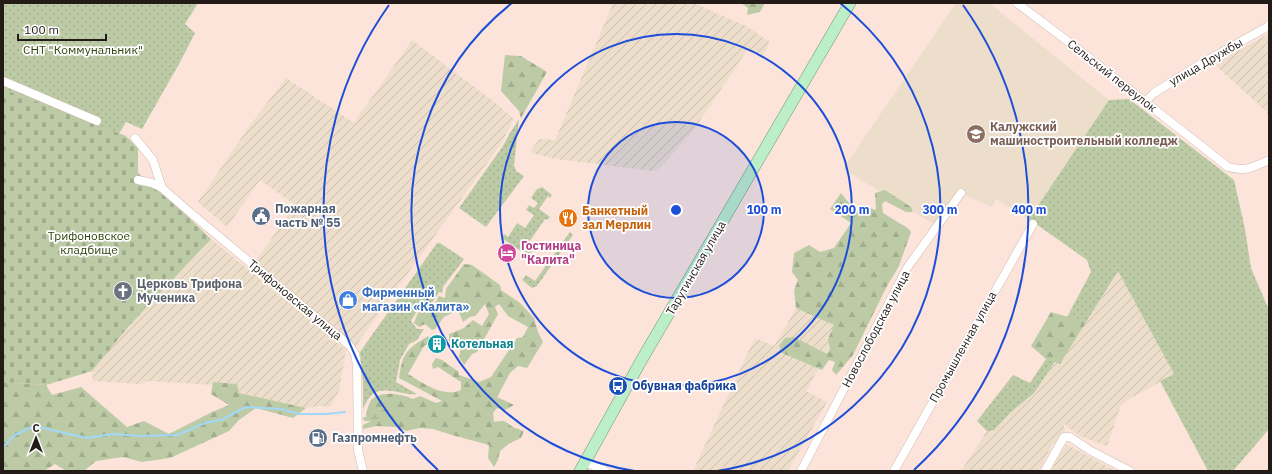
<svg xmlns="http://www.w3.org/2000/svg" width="1272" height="474" viewBox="0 0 1272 474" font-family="'IBM Plex Sans',sans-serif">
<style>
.industrial{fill:url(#industrial-furrows)}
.education{fill:#edddcb}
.green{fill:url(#green-dots)}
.forest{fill:url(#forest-firs)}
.wetland{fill:url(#wetland-marsh)}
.cemetery{fill:url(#cemetery-stones)}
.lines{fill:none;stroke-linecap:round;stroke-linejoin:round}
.stream{stroke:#a2d8f7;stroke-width:2}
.minor-casing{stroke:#d2bcb2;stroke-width:9}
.major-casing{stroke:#699c72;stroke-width:12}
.minor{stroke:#fff;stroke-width:8}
.major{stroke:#bceec8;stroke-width:11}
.ring{fill:none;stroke:#1d4ed8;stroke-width:2}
.labels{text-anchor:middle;stroke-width:3.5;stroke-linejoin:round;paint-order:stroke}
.park-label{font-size:12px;fill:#32430c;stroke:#fff}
.street-label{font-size:12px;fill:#231b17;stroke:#fff}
.education-label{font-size:12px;font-weight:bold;fill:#785e54;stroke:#fff;text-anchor:start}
.service-label{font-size:12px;font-weight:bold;fill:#4e5e75;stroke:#fff;text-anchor:start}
.food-label{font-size:12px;font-weight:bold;fill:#c56008;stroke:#fff;text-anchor:start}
.hotel-label{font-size:12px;font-weight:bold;fill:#b23c85;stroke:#fff;text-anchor:start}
.worship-label{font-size:12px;font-weight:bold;fill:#5b616d;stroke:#fff;text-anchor:start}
.shop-label{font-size:12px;font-weight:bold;fill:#366cbe;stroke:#fff;text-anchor:start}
.culture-label{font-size:12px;font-weight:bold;fill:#0d838f;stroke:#fff;text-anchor:start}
.transit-label{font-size:12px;font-weight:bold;fill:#164399;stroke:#fff;text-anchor:start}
.centre{fill:#1d4ed8;stroke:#fff;stroke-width:2}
.ring-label{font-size:12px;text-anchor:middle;font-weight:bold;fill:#1d4ed8;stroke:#fff;stroke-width:3.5;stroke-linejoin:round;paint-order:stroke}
</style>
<defs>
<pattern id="industrial-furrows" width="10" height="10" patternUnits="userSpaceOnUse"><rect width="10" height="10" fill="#edddcb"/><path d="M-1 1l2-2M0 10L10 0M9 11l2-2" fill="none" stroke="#cbbdae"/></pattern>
<pattern id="green-dots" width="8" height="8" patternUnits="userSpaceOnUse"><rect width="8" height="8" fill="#bccba5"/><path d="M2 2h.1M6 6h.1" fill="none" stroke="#a1ae8d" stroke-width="1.8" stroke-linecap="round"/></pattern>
<pattern id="forest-firs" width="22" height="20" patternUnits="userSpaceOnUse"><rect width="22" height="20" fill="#bccba5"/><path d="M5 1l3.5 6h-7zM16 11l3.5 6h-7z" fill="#a1ae8d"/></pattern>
<pattern id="wetland-marsh" width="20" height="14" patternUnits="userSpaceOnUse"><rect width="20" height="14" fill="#bccba5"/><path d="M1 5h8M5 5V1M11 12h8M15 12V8" fill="none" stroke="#a1ae8d"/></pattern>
<pattern id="cemetery-stones" width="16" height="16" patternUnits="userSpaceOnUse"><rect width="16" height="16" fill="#bccba5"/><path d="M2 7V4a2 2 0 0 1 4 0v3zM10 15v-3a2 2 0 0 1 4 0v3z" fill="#a1ae8d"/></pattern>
</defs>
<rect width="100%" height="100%" fill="#fce4da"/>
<path class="industrial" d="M606,3h87l53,23 24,16 -8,15 -14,-8 -53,79 -34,39 -7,4 -98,-12 -21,-5 -5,-3 10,-12 15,1 57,-134z
M1268,34l1,1v79l-53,-48 6,-6z
M412,40l85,64 17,15 -14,26 -145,202 -100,-85 40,-57 -35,-25 -33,47 -29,-25 50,-74 38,-50 68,45z
M211,239l135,111 -7,41 -9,16 -9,-1 -15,2 -67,-15 -3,-9 -23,-2v3l-64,-4 -8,3 -48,-3 -1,-10 36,-44z
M1118,271l56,103 -45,25 -8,6 -14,41 -27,-10 -17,-13 2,8 -10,14 -2,-2 -14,28h-78l26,-40 7,-1 17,-18 23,-19 21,-31 5,1z
M804,295l42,24 -40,72 21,11 -39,69h-95l55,-119 7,-14 19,8z
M1066,444l50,27h-65z"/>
<path class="education" d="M956,3h33l120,97 -80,119 -33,-20 -4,8 -35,-15 -22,33 -92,-56z"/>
<path class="green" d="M3,3h195l-13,21 10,9 -16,31 -37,65 -16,-7 -7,12 -116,-45z
M1129,99l105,81 11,49 6,39 18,42v119l-36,42h-25l-48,-90 14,-7 -56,-103 -32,51 -19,-5 24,-45 -4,-12 -58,-41 80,-119z
M519,119l-5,46 2,6 8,5 -38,51 -27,-19 44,-62 7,-13z
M542,187l10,8 -2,3 -2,-2 -9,13 11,8 -3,3 -2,-1 -18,26 6,5 -5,6 -26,-18 2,-4 4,3 9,-14 8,5 9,-13 -8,-5 3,-5 5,3 4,-5 -7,-5 6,-9z
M570,232l3,3 -36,51 -5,2 -10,-8 4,-5 9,6z
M437,243h3l24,16 -21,28 -1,6 -3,-1 -9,14h-10l-9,15 6,8h7l-7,11 -8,4 -9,16 -4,22 21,12c-14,2 -36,-11 -47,3 -3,3 -5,8 -7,12v-28l-3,-29z
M1046,359l9,3 -21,31 -23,19 -17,18 -7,1 -10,-10 36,-46 17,8z"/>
<path class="forest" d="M741,3h24l-5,9 -13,3 1,-7z
M505,55l16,1 26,16 -26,46 -2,-7 -18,-20z
M885,190l26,17 2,5h-7l-21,-11 -3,3 1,9 26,16 2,3 -12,34 -12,20 -34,69 -17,20 -4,-5 3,-8 -6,-2 -7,10 -40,-17 -3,-7 6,-8 9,-1 33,17 3,-5 -2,-10 6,-14 -38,-17 -2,-18 4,-10 -6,-8 2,-19 15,-8 11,7 14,-4 17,-25 -21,-14 11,-16 15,19 14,-4 6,2 -1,-17z
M464,264l8,1 28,20 1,5 19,13 14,15 4,14 5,10 -16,26 -9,-2 -8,7 -13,24 17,8 -9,5 -8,-2 -4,5 1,9c14,-3 11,1 21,6 3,1 6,2 9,3l-3,7 -11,5 -10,8 -2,9 -4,7 -6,-9 1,-13 -37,-10 -19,-6 -13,-1 -14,3 -10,-4 -20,-1 -13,3v-4l8,-4h16l-4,-14 -9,4 -8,3c2,-6 3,-14 9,-17 10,-6 28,-3 38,2l7,-3 16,7 6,-2 -43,-23c4,-26 7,-28 29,-42l4,6 -8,4 -16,28c15,9 35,24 53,16v-8l-23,-15 -5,2 -1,-5 4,-6 6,2 17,12v3l20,7 12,-5 26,-39 6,-1 5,-10 -20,-11 -9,-12 -4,3 3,7 -21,38 -5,2 -8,11 -5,-8 2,-10 -12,-6v-7l15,-6 9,-8 9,6 7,-12 -4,-10 -10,12 -5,1 -7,5 -5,-12 -14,7 -9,12 -3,1 -7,-6 -6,3 -5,-4 6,-15h7l3,4 9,-16 6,2 1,-9z
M1051,312l35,10 -26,42 -14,-5 -15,-13z
M3,382l43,3 6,10 29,-8 46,40 17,-6 25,13 43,-22 17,-7 -18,-11 2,-12 24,2 2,9 67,15 -13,10 -37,-10 -17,12 -10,11 -59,27 -28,4 -19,-5 -27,4 -12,10h-18l-11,-7 -11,7h-41z"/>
<path class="wetland" d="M383,407h12l4,4 -12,10h-23l-1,-4h3v-3z"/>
<path class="cemetery" d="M3,89l123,47 12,12v25l43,37 30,29 -83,88 -36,44 -46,14 -43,-3z"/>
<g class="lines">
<path class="stream" d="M3,447l12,-12 19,-9 53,12 26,-4 28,2 36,-1 28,-12 16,-3 25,-13 36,2 16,5h28l19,-2"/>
<defs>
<path id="minor" d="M1017,3l57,43 154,121c17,5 26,0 41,-7
M3,81l94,40
M1145,102l9,-9 50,-31 63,-35 2,-2
M135,138l18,22 9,28
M138,180l14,3 10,5 24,21 164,137 5,8 2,11 1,85 5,21
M585,462l20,9
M801,471l106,-203 54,-75
M894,471l139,-247
M1045,471l19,-34h6l21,14 39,20"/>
<path id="major" d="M580,471l61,-110 209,-358"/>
</defs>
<use href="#minor" class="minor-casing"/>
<use href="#major" class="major-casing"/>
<use href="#minor" class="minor"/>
<use href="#major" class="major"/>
</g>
<circle cx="676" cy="210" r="88" fill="#1d4ed8" fill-opacity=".12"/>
<g class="ring">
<circle cx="676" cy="210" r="88"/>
<circle cx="676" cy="210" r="176"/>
<path d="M635 471A264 264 0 0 1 512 3M840 3A264 264 0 0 1 717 471"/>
<path d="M438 470A353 353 0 0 1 389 5M963 5A353 353 0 0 1 914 470"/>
</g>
<defs>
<symbol id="university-disc" viewBox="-11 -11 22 22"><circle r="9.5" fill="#8d6e63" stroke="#fff"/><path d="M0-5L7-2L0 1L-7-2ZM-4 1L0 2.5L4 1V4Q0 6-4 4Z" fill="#fff"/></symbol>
<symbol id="civic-disc" viewBox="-11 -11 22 22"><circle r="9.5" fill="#5c6f8a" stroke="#fff"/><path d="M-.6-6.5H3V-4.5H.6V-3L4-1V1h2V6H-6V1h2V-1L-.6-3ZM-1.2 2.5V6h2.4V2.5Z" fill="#fff"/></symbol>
<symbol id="restaurant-disc" viewBox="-11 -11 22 22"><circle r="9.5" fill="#e8710a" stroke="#fff"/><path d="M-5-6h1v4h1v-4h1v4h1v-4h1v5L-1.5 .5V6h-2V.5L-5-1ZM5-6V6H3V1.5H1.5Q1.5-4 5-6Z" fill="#fff"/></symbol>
<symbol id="hotel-disc" viewBox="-11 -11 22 22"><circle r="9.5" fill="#d1479c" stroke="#fff"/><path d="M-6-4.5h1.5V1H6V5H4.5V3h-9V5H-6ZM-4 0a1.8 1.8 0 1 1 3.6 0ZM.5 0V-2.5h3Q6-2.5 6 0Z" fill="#fff"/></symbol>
<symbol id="church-disc" viewBox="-11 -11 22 22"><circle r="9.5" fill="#6b7280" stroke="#fff"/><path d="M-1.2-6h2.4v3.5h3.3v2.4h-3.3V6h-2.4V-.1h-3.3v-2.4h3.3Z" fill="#fff"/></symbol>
<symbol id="shop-disc" viewBox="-11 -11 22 22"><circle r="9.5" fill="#3f7fe0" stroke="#fff"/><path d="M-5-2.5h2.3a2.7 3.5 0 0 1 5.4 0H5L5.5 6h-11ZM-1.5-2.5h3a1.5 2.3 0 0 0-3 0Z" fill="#fff"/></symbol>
<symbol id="building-disc" viewBox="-11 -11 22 22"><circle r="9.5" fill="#0f9aa8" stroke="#fff"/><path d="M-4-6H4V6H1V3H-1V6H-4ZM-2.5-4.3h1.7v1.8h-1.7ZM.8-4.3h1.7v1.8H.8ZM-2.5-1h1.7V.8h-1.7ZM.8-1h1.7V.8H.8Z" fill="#fff"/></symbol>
<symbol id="bus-disc" viewBox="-11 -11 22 22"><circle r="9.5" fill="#1a4fb4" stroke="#fff"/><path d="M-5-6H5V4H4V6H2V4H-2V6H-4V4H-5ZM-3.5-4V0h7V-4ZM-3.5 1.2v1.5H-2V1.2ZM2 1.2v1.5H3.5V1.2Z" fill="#fff"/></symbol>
<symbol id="fuel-disc" viewBox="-11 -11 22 22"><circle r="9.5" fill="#5c6f8a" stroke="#fff"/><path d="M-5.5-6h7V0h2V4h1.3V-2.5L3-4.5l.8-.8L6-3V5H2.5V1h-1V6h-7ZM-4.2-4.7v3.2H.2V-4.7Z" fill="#fff"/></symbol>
</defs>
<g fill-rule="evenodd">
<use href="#university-disc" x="965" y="123" width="22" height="22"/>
<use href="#civic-disc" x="250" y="205" width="22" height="22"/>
<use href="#restaurant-disc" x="557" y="207" width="22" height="22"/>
<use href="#hotel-disc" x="496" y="242" width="22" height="22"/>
<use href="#church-disc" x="112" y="280" width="22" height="22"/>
<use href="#shop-disc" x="337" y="289" width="22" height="22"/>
<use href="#building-disc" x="426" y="333" width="22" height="22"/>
<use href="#bus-disc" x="607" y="375" width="22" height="22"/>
<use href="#fuel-disc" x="307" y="427" width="22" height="22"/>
</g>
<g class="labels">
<g class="park-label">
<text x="83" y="54">СНТ "Коммунальник"</text>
<text x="89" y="240">Трифоновское<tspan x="89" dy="14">кладбище</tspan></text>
</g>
<g class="street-label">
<text transform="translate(1206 62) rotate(-30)" y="4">улица Дружбы</text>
<text transform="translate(1112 76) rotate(38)" y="4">Сельский переулок</text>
<text transform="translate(696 268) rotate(-60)" y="4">Тарутинская улица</text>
<text transform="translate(295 300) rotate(40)" y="4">Трифоновская улица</text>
<text transform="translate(876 329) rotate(-62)" y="4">Новослободская улица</text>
<text transform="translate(963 347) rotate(-61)" y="4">Промышленная улица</text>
</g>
<g class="education-label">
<text x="990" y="131">Калужский<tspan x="990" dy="14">машиностроительный колледж</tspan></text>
</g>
<g class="service-label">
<text x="275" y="213">Пожарная<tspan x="275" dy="14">часть № 55</tspan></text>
<text x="332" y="442">Газпромнефть</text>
</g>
<g class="food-label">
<text x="582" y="215">Банкетный<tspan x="582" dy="14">зал Мерлин</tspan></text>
</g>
<g class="hotel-label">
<text x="521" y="250">Гостиница<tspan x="521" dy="14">"Калита"</tspan></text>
</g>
<g class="worship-label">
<text x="137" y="288">Церковь Трифона<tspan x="137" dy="14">Мученика</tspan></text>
</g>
<g class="shop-label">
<text x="362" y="297">Фирменный<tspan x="362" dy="14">магазин «Калита»</tspan></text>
</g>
<g class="culture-label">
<text x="451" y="348">Котельная</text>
</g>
<g class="transit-label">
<text x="632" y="390">Обувная фабрика</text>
</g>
</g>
<circle cx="676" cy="210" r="6" class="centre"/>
<g class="ring-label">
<text x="764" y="214">100 m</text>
<text x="852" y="214">200 m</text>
<text x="940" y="214">300 m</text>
<text x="1029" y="214">400 m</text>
</g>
<rect width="1272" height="474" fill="none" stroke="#231b17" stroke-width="8"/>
<g transform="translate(36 438)" stroke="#ffffff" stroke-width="3" paint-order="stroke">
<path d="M0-3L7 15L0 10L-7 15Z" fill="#231b17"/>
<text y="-6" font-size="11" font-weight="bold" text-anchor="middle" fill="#231b17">С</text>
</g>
<path d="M18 34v6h88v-6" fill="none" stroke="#231b17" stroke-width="2"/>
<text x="24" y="34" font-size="12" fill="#231b17" stroke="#ffffff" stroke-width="3" paint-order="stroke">100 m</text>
</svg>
